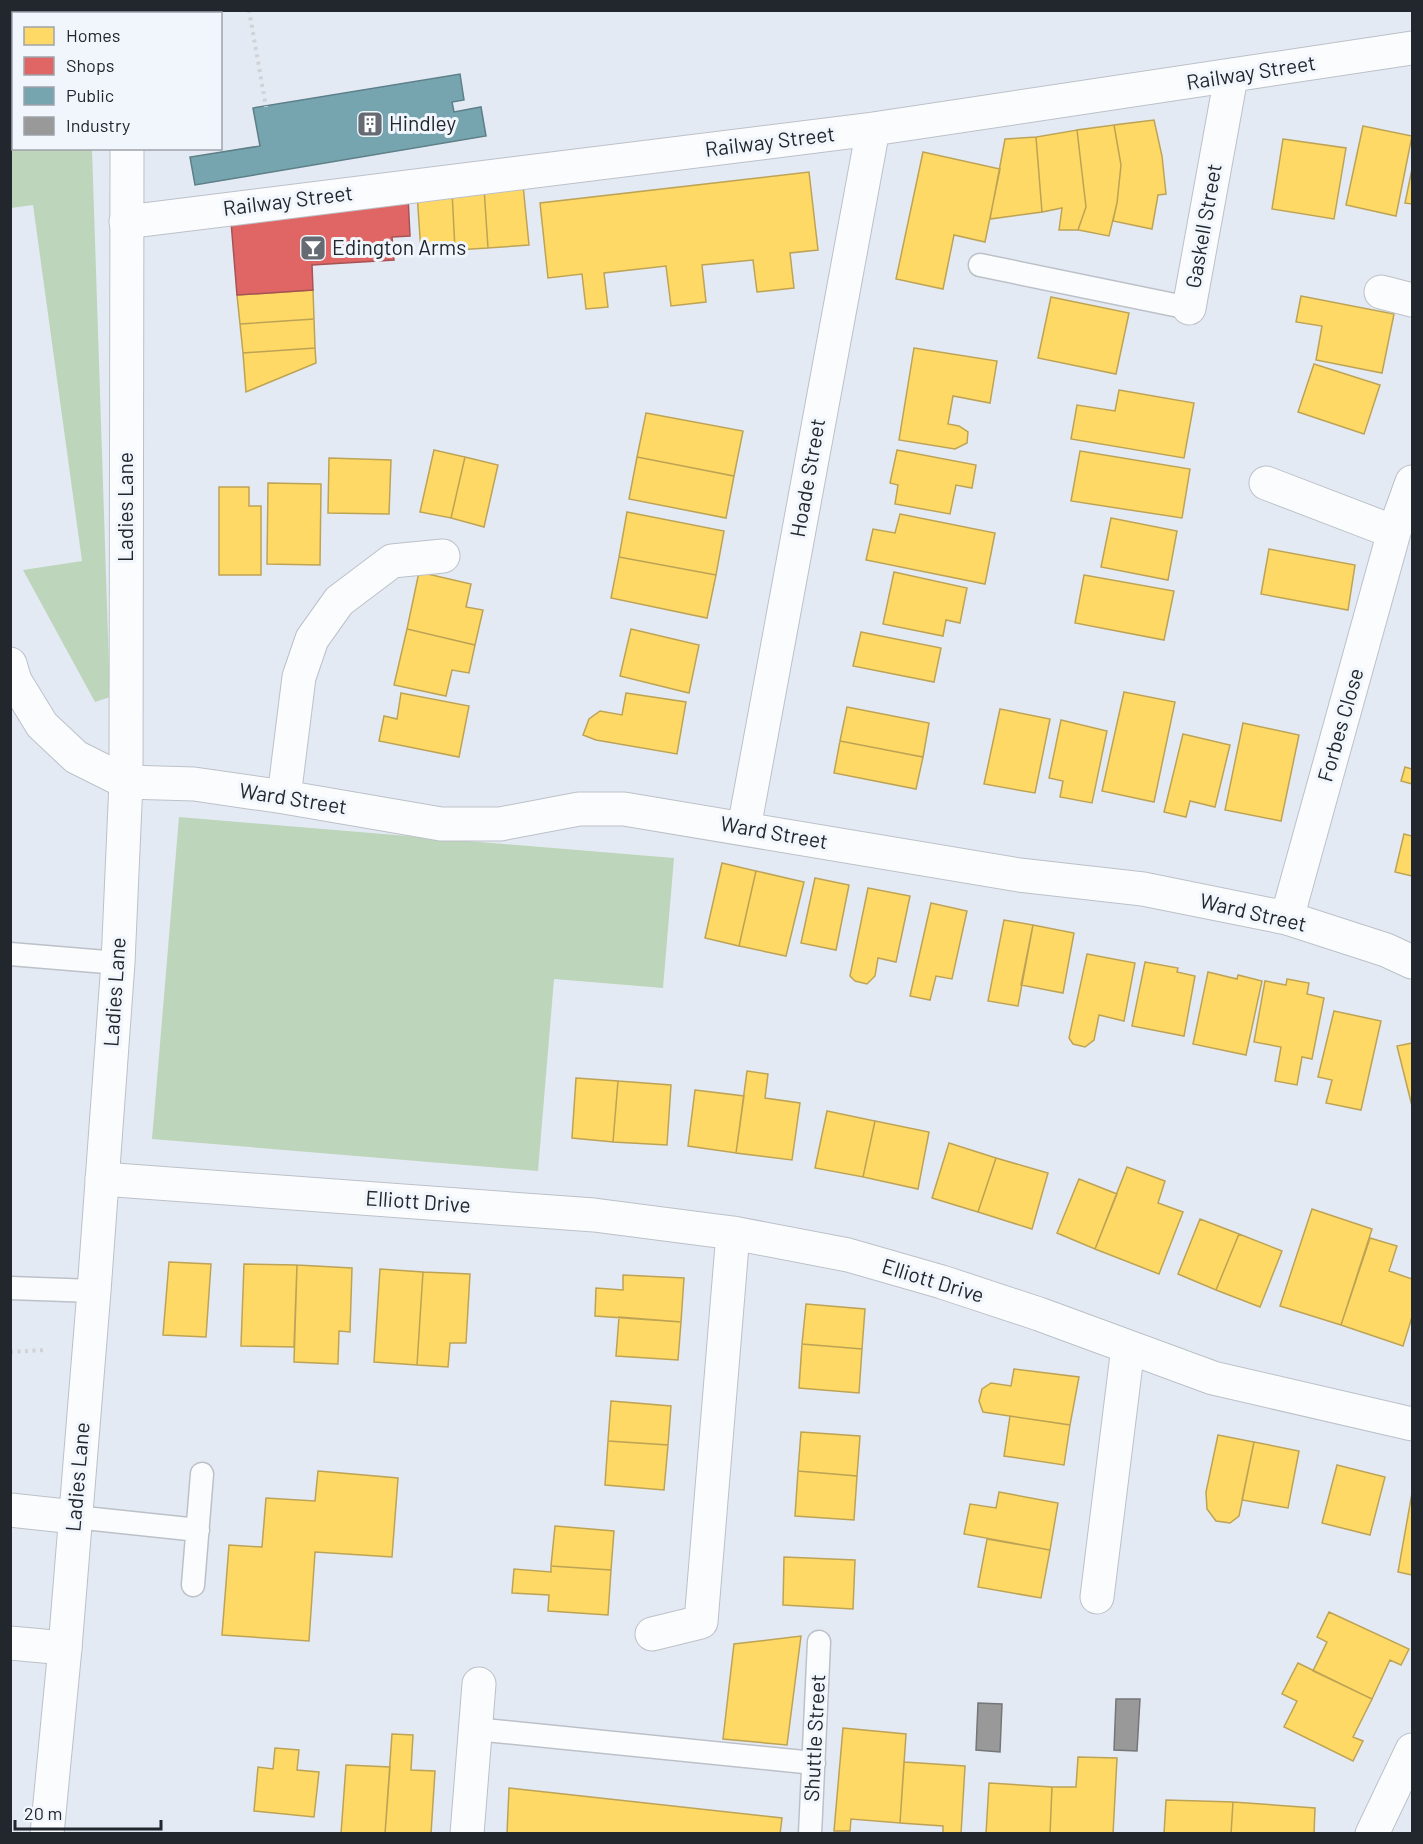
<svg xmlns="http://www.w3.org/2000/svg" width="1423" height="1844" viewBox="0 0 1423 1844" font-family="Barlow,sans-serif">
<style>
.forest{fill:#bdd5bb}
.homes{fill:#ffd966;stroke:#bda355;stroke-width:1.5}
.shops{fill:#e06666;stroke:#a75355;stroke-width:1.5}
.public{fill:#76a5af;stroke:#5d7f88;stroke-width:1.5}
.industry{fill:#999;stroke:#757679;stroke-width:1.5}
.lines{fill:none;stroke-linecap:round;stroke-linejoin:round}
.service-casing{stroke:#bcc1c8;stroke-width:25}
.minor-casing{stroke:#bcc1c8;stroke-width:35}
.tertiary-casing{stroke:#bcc1c8;stroke-width:35}
.path{stroke:#d0d2d5;stroke-width:4;stroke-dasharray:3 4.5;stroke-linecap:butt}
.service{stroke:#fbfcfd;stroke-width:22}
.minor{stroke:#fbfcfd;stroke-width:33}
.tertiary{stroke:#fbfcfd;stroke-width:33}
.rail-casing{stroke:#bcbec0;stroke-width:7}
.rail{stroke:#f1f6fd;stroke-width:4.5;stroke-dasharray:14;stroke-linecap:butt}
.labels{text-anchor:middle;stroke-width:6;stroke-linejoin:round;paint-order:stroke}
.street-label{font-size:21px;fill:#22262d;stroke:#f1f6fd}
.poi-label{font-size:21px;fill:#22262d;stroke:#f1f6fd;text-anchor:start}
</style>
<rect width="100%" height="100%" fill="#e4eaf4"/>
<path class="forest" d="M10,146h3l1,2 78,1 18,548 -15,5 -72,-132 59,-9 -49,-356 -22,3z
M179,817l495,41 -11,130 -109,-9 -16,192 -386,-32z"/>
<path class="homes" d="M1154,120l8,36 4,38 -8,1 -6,34 -39,-8 4,-18 4,-38 -7,-40z
M1114,125l7,40 -4,38 -8,33 -31,-6 8,-23 -9,-77z
M1363,126l49,10 -16,80 -50,-11z
M1077,130l9,77 -8,23h-19l3,-22 -20,4 -6,-75z
M1036,137l6,75 -52,7 15,-80z
M1283,139l63,9 -12,71 -62,-10z
M923,152l77,17 -15,73 -31,-7 -11,54 -47,-10z
M1412,169v35l-7,-1z
M809,172l9,78 -28,3 4,35 -37,4 -4,-32 -51,5 4,37 -35,4 -5,-40 -62,7 4,34 -22,2 -4,-35 -34,4 -8,-75z
M523,185l6,60 -41,3 -4,-60z
M484,188l4,60 -33,2 -3,-59z
M452,191l3,59 -34,2 -4,-59z
M313,290l1,29 -74,5 -3,-29z
M1301,296l93,18 -12,59 -66,-13 6,-34 -26,-4z
M1051,297l78,16 -13,61 -78,-16z
M314,319l1,29 -72,5 -3,-29z
M315,348l1,15 -70,29 -3,-39z
M914,348l83,13 -7,42 -37,-7 -5,28 11,2 9,6 -1,11 -12,6 -56,-9z
M1314,364l66,21 -16,49 -66,-22z
M1119,390l75,13 -10,55 -113,-19 6,-34 38,6z
M646,413l97,18 -9,45 -97,-19z
M434,450l31,7 -14,61 -31,-6z
M897,450l79,15 -4,23 -16,-3 -6,29 -55,-10 3,-19 -8,-2z
M1080,451l110,18 -8,49 -111,-17z
M465,457l33,8 -14,62 -33,-9z
M637,457l97,19 -8,42 -97,-19z
M329,458l62,2 -2,54 -61,-1z
M268,483l53,1 -1,81 -53,-1z
M219,487h30v19h12v69h-42z
M627,512l97,19 -8,44 -97,-18z
M900,514l95,19 -10,51 -119,-24 7,-31 22,4z
M1111,518l66,13 -9,49 -67,-13z
M1269,549l86,16 -7,45 -87,-16z
M619,557l97,18 -9,43 -96,-20z
M419,572l52,12 -5,23 17,3 -8,35 -68,-16z
M894,572l73,16 -7,35 -14,-3 -3,16 -60,-12z
M1084,575l90,16 -10,49 -89,-17z
M407,629l68,16 -6,28 -17,-3 -6,26 -52,-11z
M631,629l68,16 -10,48 -69,-17z
M861,632l80,16 -7,34 -81,-16z
M1124,692l51,10 -21,100 -52,-11z
M401,693l68,13 -10,51 -80,-16 5,-25 13,3z
M626,693l60,9 -9,52 -81,-14 -13,-5 6,-16 11,-8 22,4z
M847,707l82,16 -6,34 -83,-16z
M1000,709l50,10 -15,74 -51,-9z
M1061,720l46,11 -15,72 -32,-6 3,-16 -14,-3z
M1243,723l56,12 -18,86 -56,-11z
M1183,734l47,11 -15,62 -25,-6 -4,16 -22,-5z
M840,741l83,16 -7,32 -82,-16z
M1405,767l7,2v15l-11,-3z
M1404,834l8,2v40l-17,-4z
M722,863l34,8 -17,75 -34,-8z
M756,871l48,11 -18,74 -47,-10z
M815,878l34,7 -13,65 -35,-7z
M868,888l42,8 -14,66 -18,-4 -3,18 -8,8 -12,-3 -5,-5z
M931,903l36,8 -15,68 -16,-3 -6,24 -20,-4z
M1004,920l29,5 -15,81 -30,-5z
M1033,925l41,8 -11,60 -42,-8z
M1087,954l48,9 -11,58 -25,-6 -5,25 -9,7 -12,-3 -4,-6z
M1145,962l33,6 -1,4 18,4 -11,60 -52,-10z
M1208,972l29,7 1,-4 24,6 -16,74 -53,-11z
M1287,979l22,4 -2,11 17,4 -12,61 -10,-2 -5,28 -22,-4 6,-34 -27,-5 11,-61 21,4z
M1334,1011l47,10 -20,89 -35,-7 6,-23 -14,-3z
M1412,1043v63l-15,-60z
M747,1071l21,3 -3,24 35,5 -8,57 -56,-7z
M576,1078l42,3 -5,61 -41,-4z
M618,1081l53,4 -4,60 -54,-3z
M695,1090l49,6 -8,57 -48,-7z
M827,1111l48,10 -12,56 -48,-9z
M875,1121l54,11 -11,57 -55,-12z
M949,1143l47,15 -18,54 -46,-14z
M996,1158l52,15 -16,56 -54,-17z
M1127,1167l38,14 -7,22 25,9 -24,62 -64,-25z
M1079,1179l38,15 -22,55 -38,-16z
M1312,1209l60,20 -31,96 -61,-19z
M1200,1219l39,15 -23,56 -38,-16z
M1239,1234l43,17 -22,56 -44,-17z
M1370,1238l27,8 -8,25 23,8v38l-9,29 -62,-21z
M169,1262l42,2 -5,73 -43,-2z
M244,1264l53,1 -3,82 -53,-1z
M297,1265l55,3 -2,64 -11,-1 -1,33 -44,-2z
M380,1269l43,3 -6,93 -43,-3z
M423,1272l47,2 -4,69h-16l-2,24 -31,-2z
M623,1275l61,3 -3,44 -86,-6 1,-28 27,2z
M806,1304l59,5 -3,40 -60,-5z
M619,1317l62,5 -3,38 -62,-4z
M802,1344l60,5 -3,44 -60,-5z
M1014,1369l65,8 -9,48 -87,-13 -4,-11 3,-12 9,-6 20,3z
M611,1401l60,5 -3,39 -60,-4z
M1010,1416l60,9 -6,40 -60,-9z
M801,1432l59,4 -3,40 -59,-5z
M1218,1435l36,7 -15,74 -9,7 -14,-2 -9,-12 -1,-17z
M608,1441l60,4 -4,45 -59,-5z
M1254,1442l45,9 -11,57 -46,-8z
M1337,1465l48,12 -15,58 -48,-12z
M318,1471l80,7 -6,79 -77,-5 -6,89 -87,-6 7,-90 33,2 4,-49 49,3z
M798,1471l59,5 -3,44 -59,-4z
M999,1492l59,11 -8,47 -86,-16 6,-30 26,4z
M1412,1493v82l-14,-3z
M555,1526l59,5 -3,39 -60,-4z
M987,1539l63,11 -9,48 -63,-11z
M784,1557l71,3 -2,49 -70,-4z
M551,1566l60,4 -3,45 -60,-4 1,-16 -37,-2 2,-24 37,3z
M1329,1612l80,37 -8,16 -11,-5 -18,39 -59,-28 14,-29 -10,-5z
M801,1636l-14,109 -64,-6 11,-95z
M1298,1663l74,36 -19,38 10,4 -10,20 -69,-34 13,-26 -15,-7z
M843,1728l63,6 -6,89 -49,-4 -1,12h-16z
M392,1734l21,1 -2,35 24,1 -4,63h-46z
M275,1748l24,2 -2,20 22,2 -5,45 -60,-6 4,-44 15,2z
M1078,1757l39,1 -4,76h-63l2,-47h24z
M904,1762l61,4 -4,68h-18v-8l-43,-3z
M346,1765l44,2 -5,67h-44z
M989,1783l63,4 -2,47h-64z
M509,1788l273,30 -2,16h-273z
M1166,1800l67,2 -2,32h-67z
M1233,1802l82,6 -1,26h-83z"/>
<path class="shops" d="M408,196l2,40 -18,1 2,23 -82,5 1,25 -76,5 -7,-86z"/>
<path class="public" d="M460,74l4,26 -12,2 2,10 27,-5 5,29 -291,49 -5,-28 70,-11 -7,-38z"/>
<path class="industry" d="M1116,1699h24l-3,52 -23,-1z
M978,1703l24,1 -2,48 -24,-2z"/>
<g class="lines">
<defs>
<path id="service" d="M10,101l4,-1
M980,265l209,43
M10,954l108,9
M10,1288l84,3
M75,1517l123,13
M193,1585l9,-111
M475,1729l339,34
M810,1834l9,-192"/>
<path id="minor" d="M126,222l747,-93 539,-81
M1381,292l31,8
M1189,308l42,-231
M1266,483l128,49
M10,664l5,17 27,44 34,32 50,25 68,2 90,13 157,27h59l79,-15h45l395,66 124,14 144,29 99,32 26,12
M284,797l15,-120 13,-38 27,-38 53,-40 51,-5
M744,828l129,-699
M1287,918l107,-386 18,-50
M102,1179l492,36 139,18 115,22 94,27 97,32 174,64 199,46
M10,1510l65,7
M1097,1597l31,-250
M652,1634l49,-12 32,-389
M10,1643l55,5
M467,1834l12,-150
M1372,1834l40,-84"/>
<path id="tertiary" d="M120,10l1,4
M47,1834l18,-186 29,-357 24,-328 8,-181 1,-634"/>
</defs>
<use href="#service" class="service-casing"/>
<use href="#minor" class="minor-casing"/>
<use href="#tertiary" class="tertiary-casing"/>
<path class="path" d="M249,10l17,97
M10,1352l36,-2"/>
<use href="#service" class="service"/>
<use href="#minor" class="minor"/>
<use href="#tertiary" class="tertiary"/>
<defs>
<path id="rail" d="M29,14l13,-4
M10,18l4,-1"/>
</defs>
<use href="#rail" class="rail-casing"/>
<use href="#rail" class="rail"/>
</g>
<defs>
<symbol id="building-square" viewBox="-11 -11 22 22"><rect x="-9" y="-9" width="18" height="18" rx="4" fill="#666b73" stroke="#f1f6fd"/><path d="M-4-6H4V6H1V3H-1V6H-4ZM-2.5-4.3h1.7v1.8h-1.7ZM.8-4.3h1.7v1.8H.8ZM-2.5-1h1.7V.8h-1.7ZM.8-1h1.7V.8H.8Z" fill="#fff"/></symbol>
<symbol id="bar-square" viewBox="-11 -11 22 22"><rect x="-9" y="-9" width="18" height="18" rx="4" fill="#666b73" stroke="#f1f6fd"/><path d="M-6-5H6L.8 .8V4.5H3.5V6h-7V4.5H-.8V.8Z" fill="#fff"/></symbol>
</defs>
<g fill-rule="evenodd">
<use href="#building-square" x="355" y="109" width="30" height="30"/>
<use href="#bar-square" x="298" y="233" width="30" height="30"/>
</g>
<g class="labels">
<g class="street-label">
<text transform="translate(1251 73) rotate(-9)" y="7">Railway Street</text>
<text transform="translate(770 142) rotate(-7)" y="7">Railway Street</text>
<text transform="translate(288 201) rotate(-7)" y="7">Railway Street</text>
<text transform="translate(1204 226) rotate(-80)" y="7">Gaskell Street</text>
<text transform="translate(808 478) rotate(-80)" y="7">Hoade Street</text>
<text transform="translate(126 507) rotate(-90)" y="7">Ladies Lane</text>
<text transform="translate(1341 725) rotate(-74)" y="7">Forbes Close</text>
<text transform="translate(293 799) rotate(9)" y="7">Ward Street</text>
<text transform="translate(774 833) rotate(10)" y="7">Ward Street</text>
<text transform="translate(1253 913) rotate(13)" y="7">Ward Street</text>
<text transform="translate(115 992) rotate(-86)" y="7">Ladies Lane</text>
<text transform="translate(418 1202) rotate(4)" y="7">Elliott Drive</text>
<text transform="translate(933 1281) rotate(17)" y="7">Elliott Drive</text>
<text transform="translate(78 1477) rotate(-85)" y="7">Ladies Lane</text>
<text transform="translate(815 1738) rotate(-87)" y="7">Shuttle Street</text>
</g>
<g class="poi-label">
<text x="389" y="131">Hindley</text>
<text x="332" y="255">Edington Arms</text>
</g>
</g>
<rect width="1423" height="1844" fill="none" stroke="#22262d" stroke-width="24"/>
<rect x="12" y="12" width="210" height="138" fill="#f1f6fd" stroke="#9ea3aa" stroke-width="1.5"/>
<rect x="24" y="27" width="30" height="18" fill="#ffd966" stroke="#9ea3aa" stroke-width="1.5"/>
<text x="66" y="42" font-size="18" fill="#22262d">Homes</text>
<rect x="24" y="57" width="30" height="18" fill="#e06666" stroke="#9ea3aa" stroke-width="1.5"/>
<text x="66" y="72" font-size="18" fill="#22262d">Shops</text>
<rect x="24" y="87" width="30" height="18" fill="#76a5af" stroke="#9ea3aa" stroke-width="1.5"/>
<text x="66" y="102" font-size="18" fill="#22262d">Public</text>
<rect x="24" y="117" width="30" height="18" fill="#999999" stroke="#9ea3aa" stroke-width="1.5"/>
<text x="66" y="132" font-size="18" fill="#22262d">Industry</text>
<path d="M15 1820v9h146v-9" fill="none" stroke="#22262d" stroke-width="3"/>
<text x="24" y="1820" font-size="18" fill="#22262d" stroke="#f1f6fd" stroke-width="4.5" paint-order="stroke">20 m</text>
</svg>
